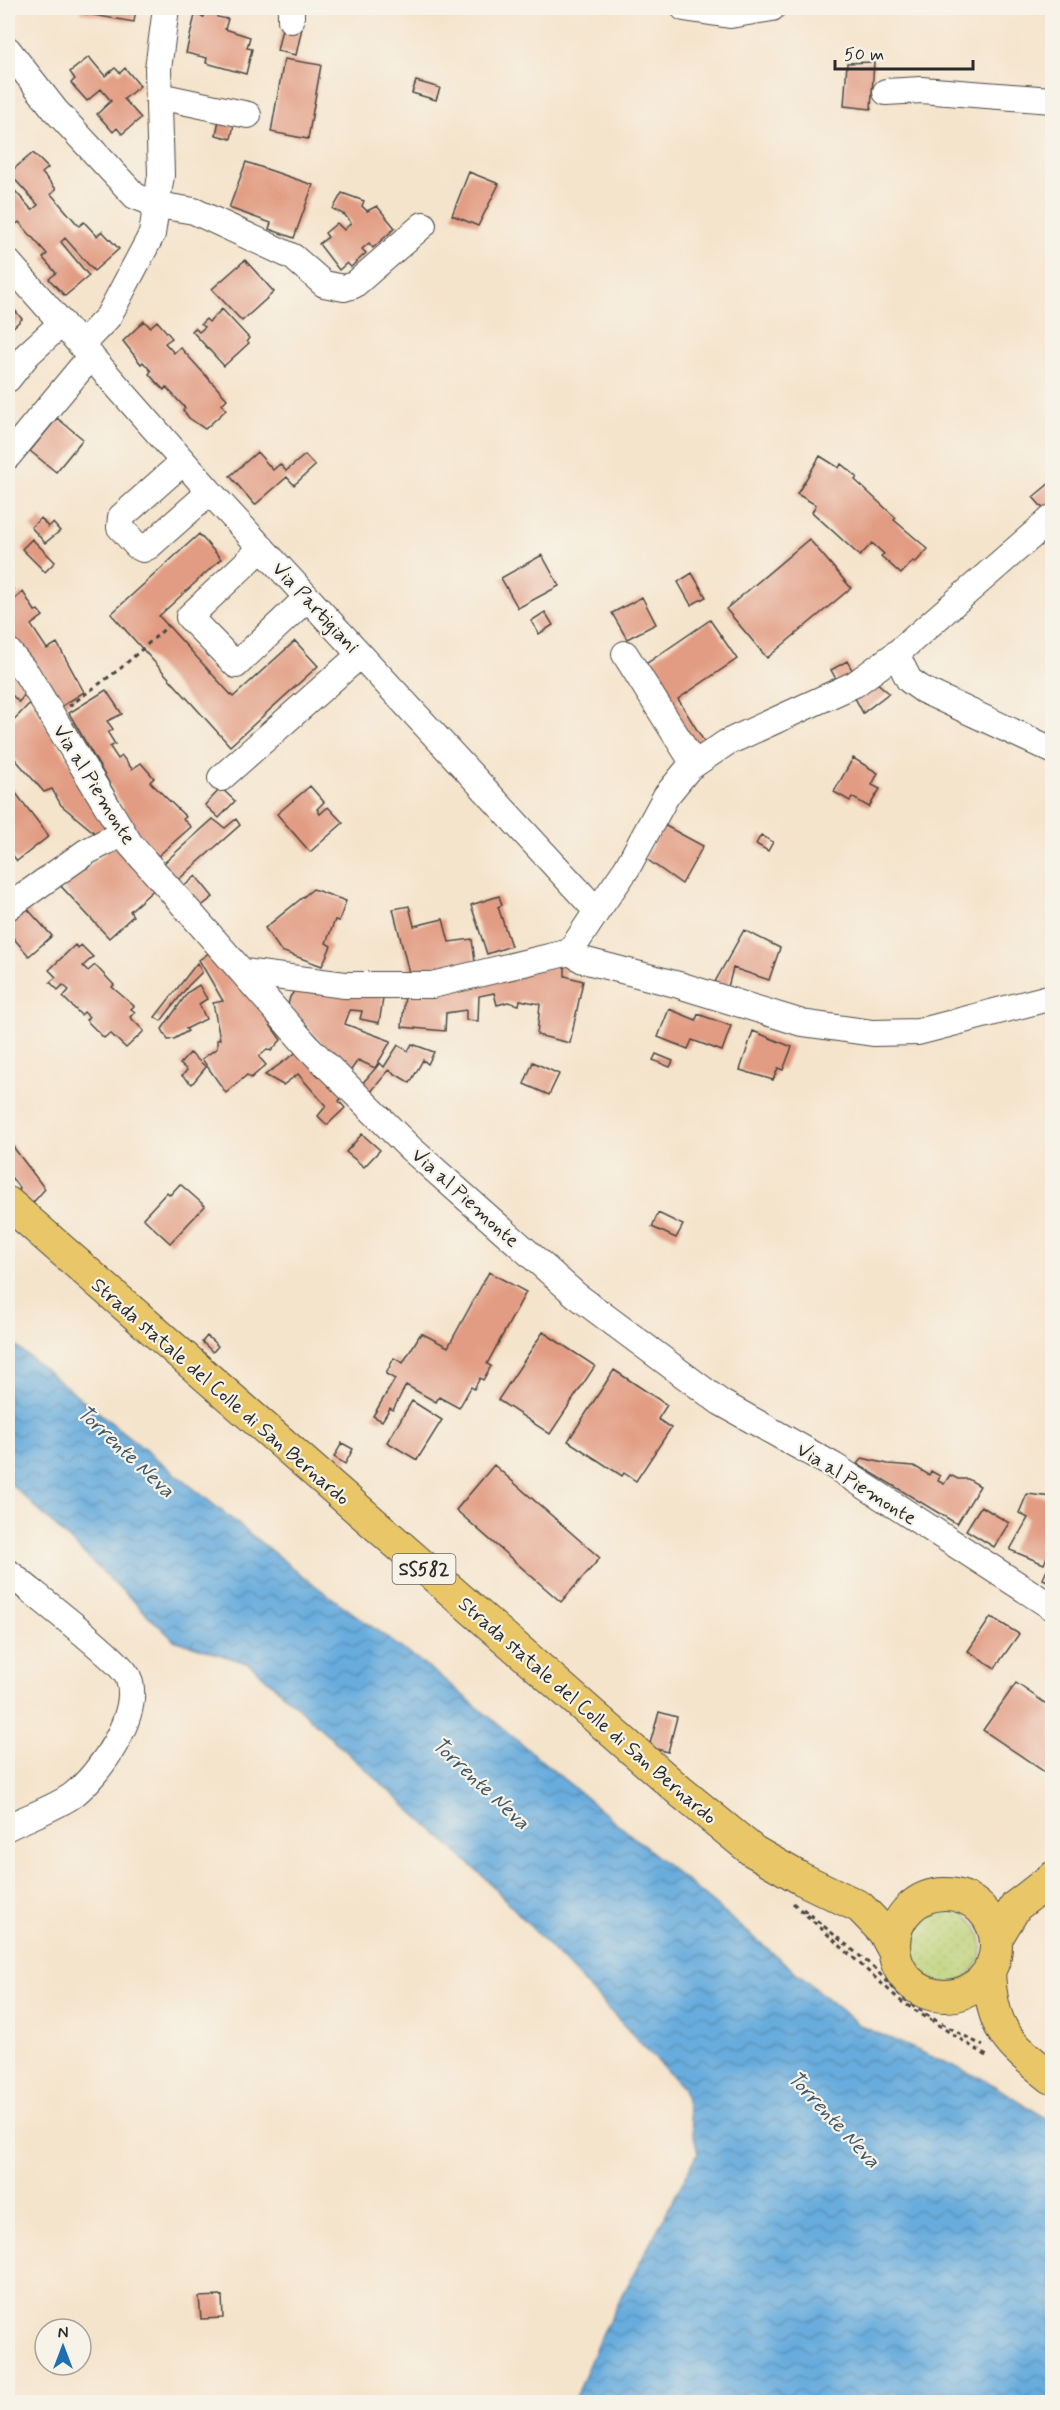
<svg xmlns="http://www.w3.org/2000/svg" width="1060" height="2410" viewBox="0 0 1060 2410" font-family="Mynerve,sans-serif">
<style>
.grass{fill:url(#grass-dots);stroke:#737e50;stroke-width:1.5}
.water{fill:url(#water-waves);stroke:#496c84;stroke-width:1.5}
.building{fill:#e29c83}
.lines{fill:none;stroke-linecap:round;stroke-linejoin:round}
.minor-casing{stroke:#494743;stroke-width:28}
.major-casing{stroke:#494743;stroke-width:34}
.path{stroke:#494743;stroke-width:3;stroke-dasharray:4.5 4.5;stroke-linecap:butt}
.minor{stroke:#fff;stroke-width:26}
.major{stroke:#e9c769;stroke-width:32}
.labels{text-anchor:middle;stroke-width:4.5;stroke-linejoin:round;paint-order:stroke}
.shield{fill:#f7f3e8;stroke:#686764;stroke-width:1.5}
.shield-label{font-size:18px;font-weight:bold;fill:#2b2b2b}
.street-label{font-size:20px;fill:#2b2b2b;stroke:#f7f3e8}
.water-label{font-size:21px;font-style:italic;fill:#405869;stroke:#f7f3e8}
</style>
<defs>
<pattern id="grass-dots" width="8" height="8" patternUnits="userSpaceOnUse" patternTransform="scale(1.5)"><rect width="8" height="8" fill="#bbd074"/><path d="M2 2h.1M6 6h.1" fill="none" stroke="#a1b365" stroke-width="1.8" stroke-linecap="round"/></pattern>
<pattern id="water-waves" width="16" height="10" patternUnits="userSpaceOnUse" patternTransform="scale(1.5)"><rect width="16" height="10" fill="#67acdd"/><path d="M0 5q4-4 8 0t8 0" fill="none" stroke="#558cb3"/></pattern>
</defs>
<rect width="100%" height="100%" fill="#f7f3e8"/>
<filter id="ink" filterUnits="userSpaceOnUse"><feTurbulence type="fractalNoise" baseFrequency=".0167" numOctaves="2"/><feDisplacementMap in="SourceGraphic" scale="12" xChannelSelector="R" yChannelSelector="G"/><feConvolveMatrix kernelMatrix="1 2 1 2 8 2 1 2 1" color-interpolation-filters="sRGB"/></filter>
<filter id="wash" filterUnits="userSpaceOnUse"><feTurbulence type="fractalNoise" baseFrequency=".008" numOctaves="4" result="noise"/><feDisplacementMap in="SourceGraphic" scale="24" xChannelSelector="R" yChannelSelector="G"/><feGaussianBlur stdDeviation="1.35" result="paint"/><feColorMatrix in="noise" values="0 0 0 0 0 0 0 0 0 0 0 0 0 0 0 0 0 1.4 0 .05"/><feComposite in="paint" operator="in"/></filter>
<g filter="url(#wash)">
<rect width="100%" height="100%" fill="#f5e4cc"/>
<path class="grass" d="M908 1946a37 37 0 1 1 74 0a37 37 0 1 1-74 0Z"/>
<path class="water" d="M8,1340l301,241 132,96 418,348 126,55 67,42v280h-479l27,-64 98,-185 -15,-65 -200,-212 -233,-212 -76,-24 -166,-159z"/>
<g id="blocks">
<path class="building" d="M82,8h54l-2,14 -53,-9z
M206,8l12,2 -1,7 11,2 -3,10 25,8 -3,11 5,1 -6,25 -40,-11 1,-5 -21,-5 9,-38 9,2z
M283,24l19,4 -6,27 -19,-4z
M89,57l16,19 10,-8 5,5 5,-5 15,18 -16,13 17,19 -19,16 -5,-6 -4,4 -16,-18 14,-13 -10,-12 -14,12 -16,-18 4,-4 -5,-7z
M284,59l37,6 -13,74 -37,-7z
M874,62l-3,47 -27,-3 3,-43z
M416,81l24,7 -4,12 -24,-7z
M219,120l15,4 -3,15 -15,-4z
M33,153l15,15 -6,5 14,16 -5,5 28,32 5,-4 13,14 5,-5 17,18 -25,22 -29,-33 -4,4 28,34 -24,20 -16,-17 7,-6 -13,-15 4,-4 -28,-32 -4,3 -7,-8v-34l24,27 6,-5 -29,-32z
M246,162l67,23 -19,53 -25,-9 2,-6 -42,-15z
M469,172l30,12 -21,42 -26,-11z
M342,193l22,8 -2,5 5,5 10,-5 18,22 -22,20 -4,-5 -7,6 4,4 -15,14 -4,-4 -8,7 -20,-26 9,-7 -3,-4 12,-10 7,7 7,-7 -6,-8 -12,-6z
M245,260l29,32 -32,29 -30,-32z
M8,302l14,17 -14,13z
M222,309l27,29 -2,3 2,2 -25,23 -32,-35 3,-3 4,4 6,-5 -4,-3 5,-5 3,3z
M144,321l6,6 7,-6 15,17 -7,5 9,10 6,-6 47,52 -5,5 4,6 -21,19 -16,-11 -6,-8 2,-2 -19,-21 -2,3 -8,-8 -7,-8 2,-3 -8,-9 -2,2 -18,-23z
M57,418l26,21 -27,33 -26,-21z
M257,452l16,18 7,-6 6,7 19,-16 10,11 -21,19 -7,-8 -32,28 -25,-29z
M820,456l19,12 2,-4 16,13 -2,3 41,38 -2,2 34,29 -13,14 -2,-2 -12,13 -20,-18 3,-2 -12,-11 -12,13 -48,-44 4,-7 -19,-11z
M1051,482l1,25 -6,5 -13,-15z
M41,518l7,9 5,-4 7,8 -15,12 -14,-16z
M199,534l22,25 -62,57 13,14 61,67 62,-56 23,25 -88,80 -119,-132z
M32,539l23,23 -10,10 -23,-23z
M809,539l42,49 -84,70 -41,-49z
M542,555l17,31 -41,22 -17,-30z
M692,573l14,24 -15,8 -13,-23z
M8,583l6,7 -6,6z
M23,592l12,19 3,-1 5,6 -12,9 16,24 10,-6 27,49 -23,15 -35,-52 -18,-23v-27z
M642,597l14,27 -29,15 -15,-26z
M545,612l8,13 -14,9 -8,-13z
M710,620l27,39 -59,40 27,44 -14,10 -51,-85z
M847,661l8,14 -16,9 -8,-14z
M8,664l22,24 -11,14 -7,-7 -4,5z
M876,682l13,11 -26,20 -10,-19z
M106,690l16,24 -15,7 6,8 -5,4 7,11 -5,3 8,12 4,-3 10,13 9,-6 13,15 -4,4 36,35 -3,2 8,8 -33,29 -18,-19 -71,-124z
M31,702l82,129 -11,8 -41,-34 -9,-16 -8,3 -36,-41v-25z
M853,758l25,15 -6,12 8,4 -11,18 -17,-10 -2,4 -16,-9z
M8,783l41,53 -32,25 -9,-12z
M310,786l14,16 -7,7 3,5 8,-7 15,16 -33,29 -33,-38z
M221,788l14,13 -16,17 -14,-13z
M213,819l12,9 11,-9 4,6 -62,55 -14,-17z
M664,825l39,21 -21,38 -37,-26z
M761,835l12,7 -5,9 -12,-7z
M118,842l40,44 -28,25 3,5 -24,22 -51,-55 18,-13 11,-2z
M196,876l17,21 -13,10 -17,-20z
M313,889l33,12 -7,20 -4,-1 -9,23 5,3 -9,20 -41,-15 -16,-23z
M499,896l3,9 -4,2 13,39 -24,8 -16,-49z
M24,905l28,31 -23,20 -21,-24v-16z
M409,906l5,20 29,-7 6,23 23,-3 4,31 -66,7 -17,-68z
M744,930l36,18 -11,32 -36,-12 -6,23 -15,-4z
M75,945l3,3 3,-3 12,12 -10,9 5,5 7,-6 19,20 -2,2 22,19 -3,3 4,3 -5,5 14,14 -18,17 -16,-15 -6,5 -18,-18 3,-3 -5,-5 -3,3 -18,-18 6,-7 -6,-5 -5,5 -8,-8 6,-5 -7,-7z
M216,948l65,92 -10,11 -4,-2 -8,8 7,8 -15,13 -4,-3 -21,18 -24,-34 15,-11v-8l3,-1 -7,-36 10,-2 -24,-41z
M197,963l5,9 -14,14 -27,35 -6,-4z
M565,965v11l18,5 -13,62 -33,-8 3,-31 -20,-4 -1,5 -11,-3 -11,3 -3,-12 -15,3 -1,25 -12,-1v-10l-20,3 -1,18 -43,-4 3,-32z
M299,984l85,9 -5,30 -19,-4 2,-8 -12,-1 -5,14 46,17 -16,27 -17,-8 -9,13 -61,-68 2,-8z
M199,985l8,14 -8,5 7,15 -20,10 2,2 -14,8 -6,1 -6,-11 26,-37z
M669,1009l27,11 2,-6 33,12 -9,25 -30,-11 -4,9 -30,-12z
M753,1031l39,16 -9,23 -5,-2 -5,12 -33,-10z
M412,1044l22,8 -6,12 -5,-4 -13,23 -21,-13 -19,23 -9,-8 19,-22 4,4 14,-22 10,6z
M304,1047l42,45 -7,9 6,7 -18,17 -9,-9 8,-10 -28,-32 -15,11 -18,-10z
M190,1053l16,14 -14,17 -10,-8 5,-6 -7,-6z
M656,1054l17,7 -3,6 -17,-7z
M533,1062l26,12 -10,21 -25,-11z
M362,1134l18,16 -16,17 -18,-15z
M8,1140l37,49 -15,17 -14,-12 4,-5 -12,-16z
M180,1184l25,22 -35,37 -27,-25 24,-26 3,3z
M658,1213l25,12 -7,13 -24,-11z
M489,1272l37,20 -39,72 4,2 -8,14 -3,-2 -6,11 -3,-2 -12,21 -20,-11 -3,5 -30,-17 -13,25 -3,-2 -8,13 -9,-5 22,-37 -9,-5 8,-16 9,5 18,-30 27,14z
M543,1332l52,34 -45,68 -52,-34z
M207,1336l11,10 -5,6 -11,-10z
M614,1370l53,35 -9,14 13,9 -35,53 -12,-8 -2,3 -54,-35z
M412,1401l30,19 -25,40 -30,-18z
M342,1443l11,6 -8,15 -11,-7z
M862,1458l26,6 26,2 15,9 2,-4 9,5 -2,5 6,3 6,-9 8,4h10l12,7 -23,38 -100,-60z
M494,1465l106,93 -39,44 -105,-92z
M1027,1494l25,3v48l-8,19 -34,-14 18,-32 -9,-5z
M981,1506l28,17 -15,24 -28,-17z
M1052,1558v25l-9,-4z
M991,1617l28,17 -24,34 -27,-17z
M1016,1683l36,25v69l-69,-47z
M659,1712l18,5 -9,35 -19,-5z
M222,2296l1,22 -22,1 -2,-22z"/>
</g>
</g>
<g filter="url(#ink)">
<use href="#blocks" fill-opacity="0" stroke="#494743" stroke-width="1.5"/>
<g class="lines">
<defs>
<path id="minor" d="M684,8l46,7 42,-7
M291,20v-12
M8,50l47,60 80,86 23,9 36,6 99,46 31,27 20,4 10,-3 69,-60
M886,92l35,-2 131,10
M159,96l89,19
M8,262l202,230 387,419 -27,41
M81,345l27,-28 44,-83 9,-59 -3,-106 8,-61
M8,379l20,-25 34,-31
M8,456l83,-100
M183,462l-62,55 -1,10 17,19 6,3 6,-3 61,-54
M262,548l-73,69 47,48 71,-67
M8,651l19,23 103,170 178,203 102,101 166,147 144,107 114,64 218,141
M625,654l69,110
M896,654l13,26 14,10 129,60
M221,778l139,-123
M8,907l78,-55 37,-19
M597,911l30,-43 39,-72 23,-28 37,-25 129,-59 41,-30 156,-136
M244,972l101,13h87l138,-33 13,8 96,25 123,38 71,10 45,-1 134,-35
M8,1572c21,18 111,86 120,105 15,35 -28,97 -55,118 -18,13 -45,22 -65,32"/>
<path id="major" d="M8,1203l673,589 72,59 47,27 60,29 24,25 10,19
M894 1945a51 51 0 1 1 102 0a51 51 0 1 1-102 0Z
M996,1939l20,-33 36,-28
M989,1972c3,59 19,71 63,106"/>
</defs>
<use href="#minor" class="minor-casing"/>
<use href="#major" class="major-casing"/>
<path class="path" d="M69,706l52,-38 48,-43
M793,1903l109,99 88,56
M803,1909l69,57 32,33 26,18 53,29"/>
<use href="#minor" class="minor"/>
<use href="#major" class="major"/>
</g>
</g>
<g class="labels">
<rect class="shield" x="392.5" y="1554" width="63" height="30" rx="4.5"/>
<g class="shield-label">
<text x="424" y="1575">SS582</text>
</g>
<g class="street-label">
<text transform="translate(316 607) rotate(47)" y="7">Via Partigiani</text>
<text transform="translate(95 784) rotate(58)" y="7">Via al Piemonte</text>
<text transform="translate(466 1197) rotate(42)" y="7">Via al Piemonte</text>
<text transform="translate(221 1391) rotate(41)" y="7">Strada statale del Colle di San Bernardo</text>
<text transform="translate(857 1483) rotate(32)" y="7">Via al Piemonte</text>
<text transform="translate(588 1710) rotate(41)" y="7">Strada statale del Colle di San Bernardo</text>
</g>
<g class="water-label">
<text transform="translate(126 1451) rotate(43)" y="7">Torrente Neva</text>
<text transform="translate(481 1783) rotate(43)" y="7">Torrente Neva</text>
<text transform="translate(834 2119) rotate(47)" y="7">Torrente Neva</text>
</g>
</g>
<rect width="1060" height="2410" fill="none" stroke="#f7f3e8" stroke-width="30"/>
<g transform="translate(63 2347)"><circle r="28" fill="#f7f3e8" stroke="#a5a39c" stroke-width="1.5"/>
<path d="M0-4.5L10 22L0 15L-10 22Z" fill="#1f6fb2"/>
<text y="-9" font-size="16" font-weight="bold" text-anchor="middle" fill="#2b2b2b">N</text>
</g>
<path d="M835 60v9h138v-9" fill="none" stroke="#2b2b2b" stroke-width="3"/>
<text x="844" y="60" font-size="18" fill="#2b2b2b" stroke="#f7f3e8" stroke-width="4.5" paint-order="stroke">50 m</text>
</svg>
